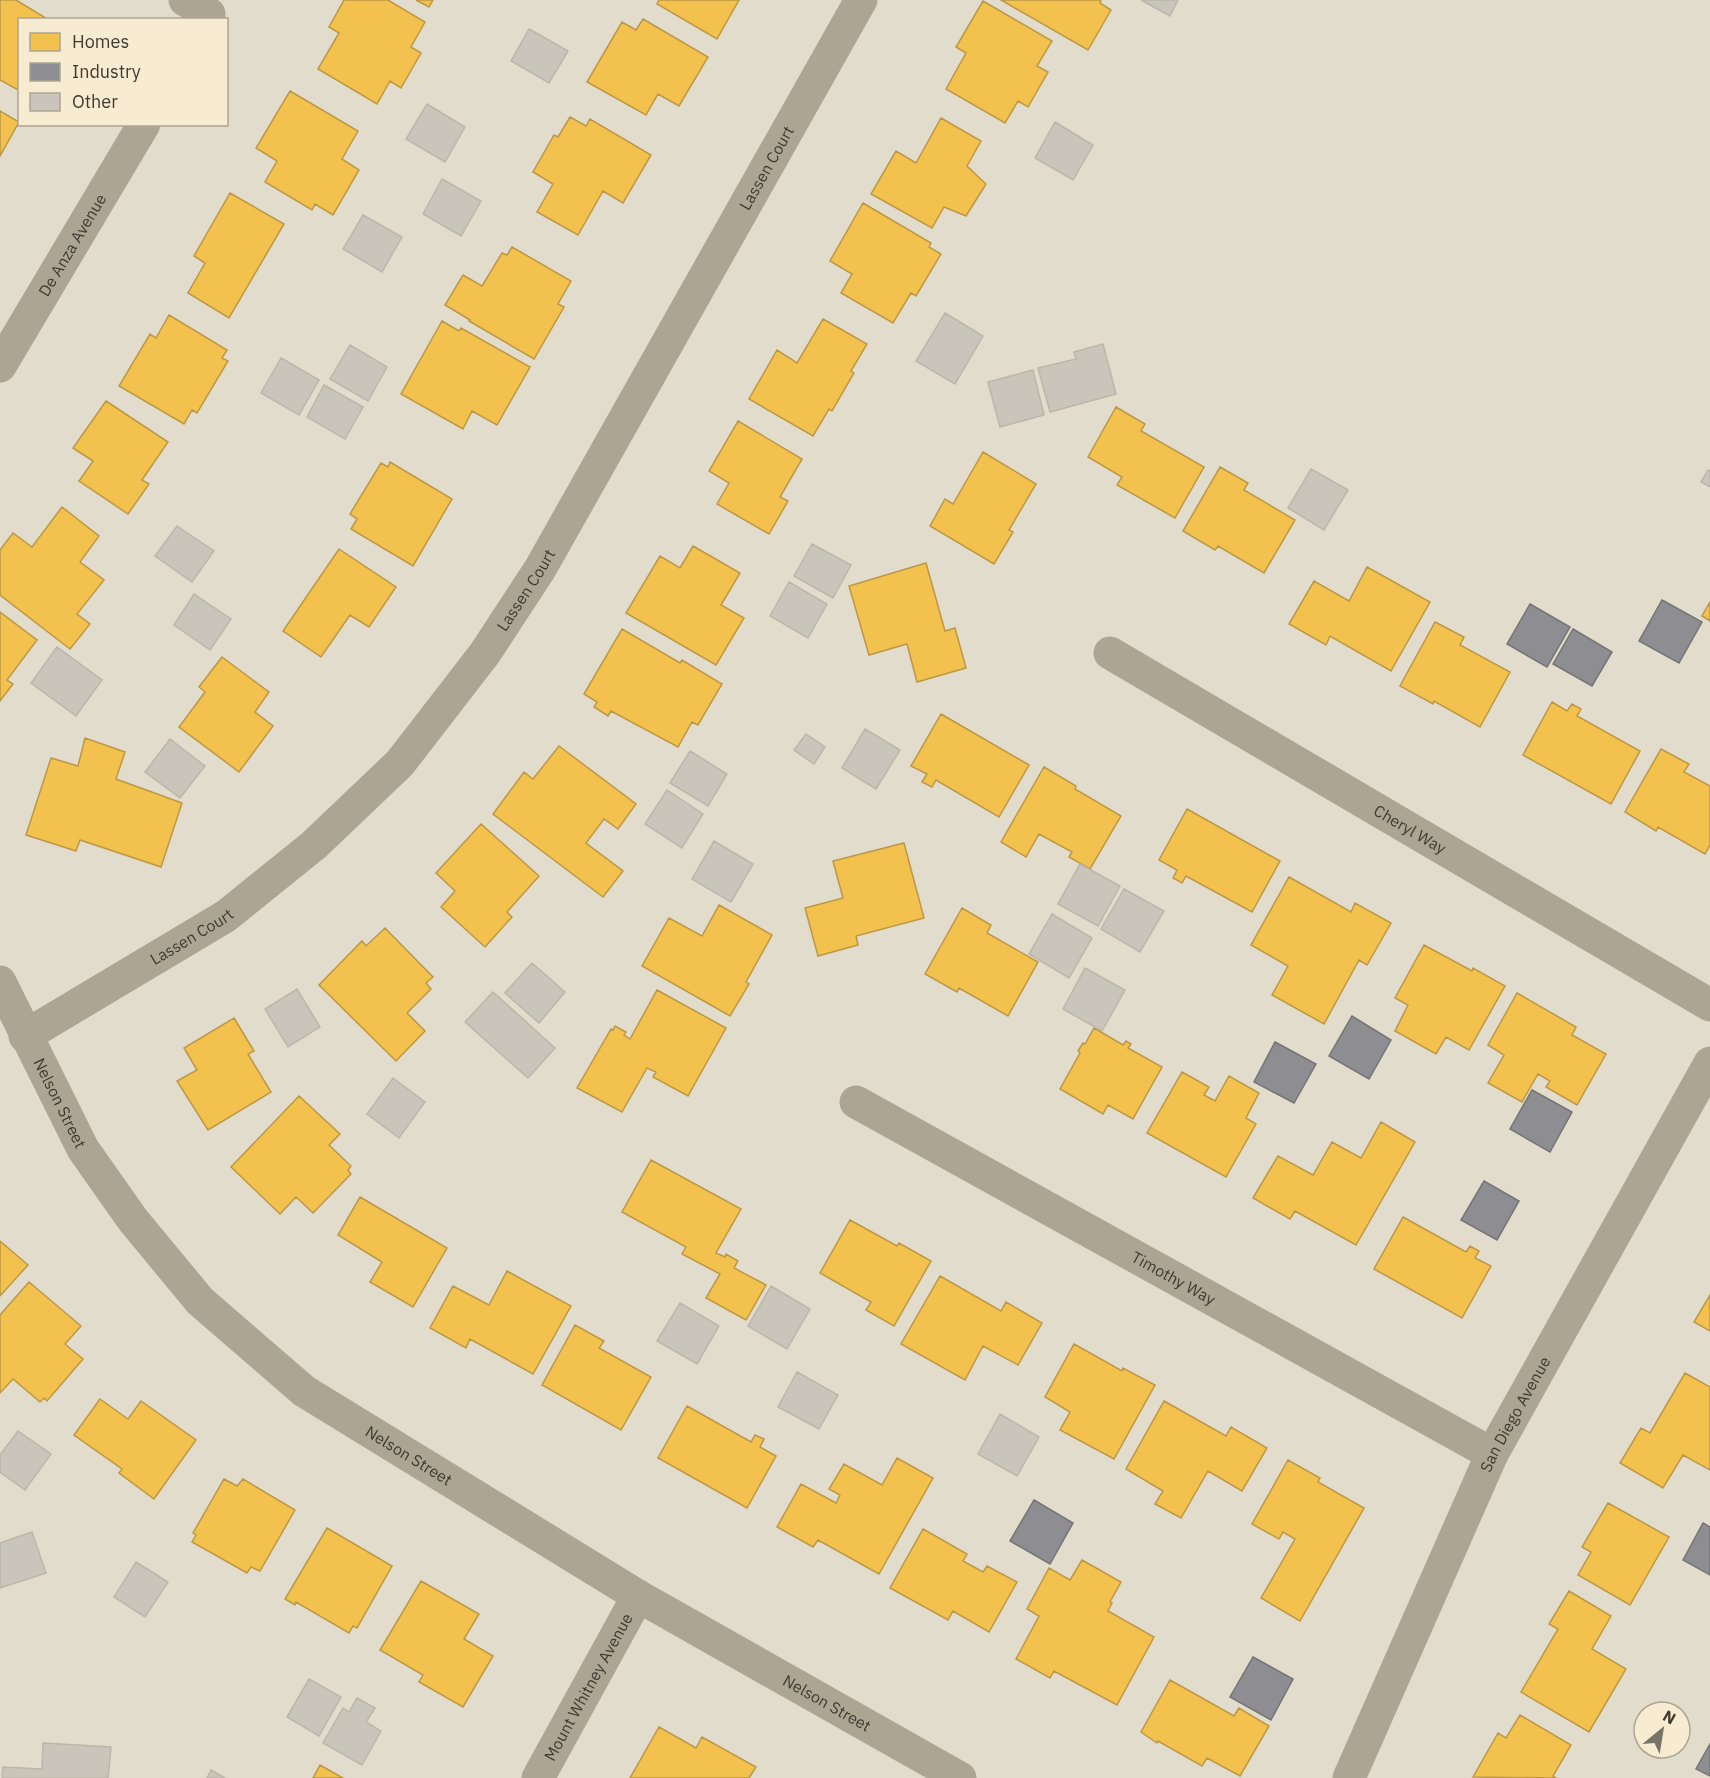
<svg xmlns="http://www.w3.org/2000/svg" width="1710" height="1778" viewBox="0 0 1710 1778" font-family="'IBM Plex Sans',sans-serif">
<style>
.homes{fill:#f2c14e;stroke:#bc9845;stroke-width:1.5}
.industry{fill:#8d8d92;stroke:#767475;stroke-width:1.5}
.building{fill:#cac5ba;stroke:#bbb6aa;stroke-width:1.5}
.lines{fill:none;stroke-linecap:round;stroke-linejoin:round}
.minor{stroke:#aca593;stroke-width:33}
.tertiary{stroke:#aca593;stroke-width:33}
.labels{text-anchor:middle;dominant-baseline:central;stroke-width:6;stroke-linejoin:round;paint-order:stroke}
.street-label{font-size:16px;fill:#3f3a30;stroke:#f7ecd2}
</style>
<rect width="100%" height="100%" fill="#e2dccd"/>
<path class="homes" d="M0 0H16L49 20H20V91L0 80Z
M344 0H388L425 22 411 47 421 53 401 88 390 81 377 104 318 69 339 33 329 27Z
M416 0H433L429 7Z
M659 0H739L717 39 657 4Z
M1001 0H1101L1100 3 1111 10 1088 50Z
M983 1 1052 41 1037 66 1048 72 1028 107 1018 101 1005 123 946 89 966 53 956 47Z
M643 19 708 57 679 106 658 94 646 115 587 82 622 22 636 30Z
M290 91 358 131 342 159 359 170 333 215 315 204 312 210 265 182 277 161 256 148Z
M0 111 19 122 0 156Z
M570 117 586 126 590 119 651 155 623 203 603 191 578 235 537 212 553 184 533 172 554 135 558 137Z
M941 118 981 141 967 166 986 184 966 216 944 207 932 228 871 194 896 151 916 163Z
M230 193 284 224 229 318 188 293 205 263 194 256Z
M863 203 931 243 929 247 941 254 916 296 911 293 893 323 841 293 852 274 830 261Z
M512 247 571 281 558 304 564 307 534 359 469 321 470 320 445 305 463 275 482 286 502 253 507 255Z
M169 315 227 350 222 358 228 361 197 413 192 410 184 424 119 386 150 334 156 338Z
M823 319 867 344 851 371 854 373 832 411 829 409 813 436 749 399 777 350 797 363Z
M442 321 459 331 461 328 530 367 497 425 472 411 463 429 401 394Z
M106 401 168 442 142 480 149 484 128 514 79 481 93 461 73 448Z
M1116 407 1145 424 1141 431 1204 467 1175 518 1117 485 1122 477 1088 457Z
M738 421 802 459 780 497 788 501 769 534 717 504 729 483 709 471Z
M983 452 1036 484 1009 530 1013 532 994 564 930 526 945 499 953 504Z
M390 462 452 499 413 566 351 529 357 519 350 514 381 463 388 467Z
M1220 467 1248 483 1244 490 1295 520 1264 573 1218 546 1215 550 1183 531Z
M62 507 99 536 80 562 104 580 77 614 90 624 70 649 0 595V550L13 533 32 547Z
M693 546 740 573 721 605 744 618 716 665 626 613 660 556 680 568Z
M339 549 396 587 369 627 350 615 321 657 283 631Z
M926 563 945 631 955 628 966 668 917 682 907 644 869 655 849 586Z
M1367 567 1430 602 1391 671 1330 636 1326 645 1289 624 1314 581 1349 601Z
M1710 602V621L1702 616Z
M0 612 37 640 7 680 13 684 0 701Z
M1435 622 1464 637 1460 645 1510 672 1480 727 1434 701 1433 704 1400 686Z
M622 629 680 663 682 660 722 684 698 725 692 722 678 747 611 711 608 716 594 707 597 702 584 694Z
M222 657 269 692 255 712 273 726 239 772 179 727 205 692 199 687Z
M1552 702 1567 711 1572 704 1581 709 1577 716 1640 751 1611 804 1523 755Z
M941 714 1029 765 999 817 936 780 932 787 922 782 927 774 911 766Z
M85 738 125 752 116 779 182 803 161 867 80 840 76 851 26 835 51 758 78 766Z
M559 746 636 804 618 829 604 819 586 843 623 871 603 897 493 814 524 772 533 779Z
M1661 749 1689 764 1684 772 1710 786V845L1705 854 1658 827 1656 831 1625 812Z
M1044 767 1076 786 1075 789 1121 816 1090 869 1069 857 1072 852 1039 834 1026 857 1001 842Z
M1187 809 1280 861 1252 912 1186 876 1182 883 1173 878 1177 870 1159 860Z
M481 824 539 876 507 912 512 917 485 947 441 907 455 891 436 873Z
M904 843 924 918 856 936 858 945 818 956 805 908 843 898 833 861Z
M1289 877 1351 912 1355 903 1391 923 1367 965 1359 960 1324 1024 1272 995 1288 966 1251 945Z
M719 905 772 935 746 982 749 984 730 1016 642 966 669 918 702 936Z
M962 908 991 925 987 933 1038 962 1008 1016 959 988 957 992 925 974Z
M385 928 433 977 426 983 431 989 407 1013 425 1031 396 1061 319 985 362 941 366 946Z
M1424 945 1472 971 1473 968 1505 986 1469 1050 1446 1037 1436 1054 1395 1031 1408 1005 1395 998Z
M657 990 726 1028 688 1096 653 1077 656 1072 647 1068 622 1112 577 1088 611 1029 613 1030 615 1026 626 1032 624 1035 630 1039Z
M1517 993 1576 1027 1572 1035 1606 1054 1577 1105 1546 1087 1550 1081 1538 1074 1522 1102 1488 1083 1504 1055 1488 1045Z
M234 1018 254 1051 248 1054 271 1092 208 1130 177 1081 197 1070 184 1048Z
M1094 1028 1123 1045 1126 1041 1131 1044 1128 1048 1162 1067 1133 1119 1108 1105 1103 1114 1060 1089 1080 1053 1078 1051 1083 1043 1085 1044Z
M1182 1072 1209 1087 1204 1095 1215 1101 1229 1076 1259 1093 1246 1118 1256 1124 1226 1177 1147 1133Z
M299 1096 340 1134 329 1145 351 1166 348 1170 351 1174 313 1213 296 1197 280 1214 231 1167Z
M1381 1122 1415 1142 1356 1245 1295 1211 1290 1219 1253 1198 1278 1156 1313 1175 1332 1142 1361 1158Z
M651 1160 741 1209 716 1253 725 1257 726 1254 738 1261 734 1268 766 1285 746 1320 706 1298 720 1274 682 1254 686 1247 622 1212Z
M360 1197 447 1248 413 1307 370 1282 382 1262 338 1235Z
M1403 1217 1466 1252 1470 1246 1479 1251 1475 1258 1491 1266 1462 1318 1374 1269Z
M850 1220 897 1246 899 1243 931 1261 894 1326 866 1310 871 1302 820 1273Z
M0 1241 28 1265 0 1296Z
M507 1271 571 1306 533 1374 470 1339 466 1348 430 1328 453 1286 489 1305Z
M940 1276 1001 1311 1006 1302 1042 1323 1018 1365 983 1346 965 1380 901 1344Z
M29 1282 81 1326 65 1344 83 1359 47 1401 44 1398 40 1402 13 1379 0 1393V1315Z
M1710 1295V1331L1694 1322Z
M575 1325 604 1341 599 1348 651 1377 621 1430 542 1385Z
M1074 1344 1122 1371 1123 1368 1155 1385 1114 1459 1060 1430 1070 1412 1045 1397Z
M1685 1373 1710 1387V1470L1683 1455 1663 1488 1620 1463 1641 1428 1650 1433Z
M100 1399 128 1419 141 1401 196 1440 154 1499 119 1473 122 1469 74 1435Z
M1164 1401 1226 1436 1231 1427 1267 1448 1242 1491 1208 1471 1181 1518 1155 1504 1163 1491 1126 1469Z
M687 1406 751 1442 755 1435 764 1439 760 1447 776 1456 747 1508 658 1458Z
M897 1458 933 1478 879 1574 818 1540 813 1547 777 1527 801 1484 836 1503 840 1495 829 1489 844 1464 882 1485Z
M1288 1460 1320 1478 1318 1482 1364 1508 1300 1621 1261 1598 1295 1539 1283 1532 1279 1539 1252 1524Z
M224 1479 237 1486 243 1479 295 1510 260 1571 251 1567 247 1573 192 1542 196 1535 193 1533Z
M1608 1503 1669 1537 1630 1605 1578 1575 1591 1552 1582 1547Z
M327 1528 392 1566 357 1628 353 1626 349 1633 296 1602 295 1605 285 1599Z
M923 1529 967 1554 963 1561 983 1572 987 1566 1017 1582 989 1632 953 1611 948 1620 890 1588Z
M1082 1560 1121 1582 1110 1602 1112 1603 1108 1611 1154 1637 1117 1705 1054 1671 1050 1678 1016 1659 1039 1616 1027 1609 1049 1568 1070 1580Z
M421 1581 479 1614 464 1639 493 1656 463 1707 419 1682 423 1675 380 1650Z
M1569 1591 1611 1616 1592 1649 1626 1669 1589 1732 1521 1692 1558 1629 1549 1624Z
M1170 1680 1234 1716 1239 1708 1269 1726 1240 1776 1207 1758 1202 1766 1158 1741 1157 1743 1141 1732Z
M1520 1715 1571 1745 1553 1776 1556 1778 1473 1777 1498 1733 1506 1738Z
M659 1727 696 1748 702 1737 756 1767 749 1778H630Z
M320 1765 343 1778H313Z"/>
<path class="industry" d="M1662 600 1702 622 1679 663 1639 641Z
M1530 604 1570 627 1547 667 1507 644Z
M1573 629 1612 652 1592 686 1553 664Z
M1352 1016 1391 1040 1369 1079 1329 1056Z
M1275 1042 1316 1064 1294 1103 1254 1082Z
M1532 1090 1572 1112 1550 1152 1510 1129Z
M1484 1181 1519 1201 1497 1240 1461 1220Z
M1034 1500 1073 1523 1050 1564 1010 1541Z
M1703 1523 1710 1527V1575L1683 1560Z
M1253 1657 1293 1679 1271 1720 1230 1697Z
M1710 1744V1776L1696 1769Z"/>
<path class="building" d="M1141 0H1178L1170 16Z
M529 29 568 51 549 83 511 61Z
M427 104 465 127 445 162 406 139Z
M1055 122 1093 145 1073 180 1035 158Z
M442 179 481 201 461 236 423 214Z
M363 215 402 237 382 272 343 249Z
M945 313 983 336 955 384 916 361Z
M1103 344 1116 394 1050 412 1038 368 1076 359 1074 352Z
M350 345 387 367 368 401 330 379Z
M281 358 319 380 299 415 261 393Z
M1033 370 1044 415 1000 427 988 382Z
M324 385 363 407 345 439 307 417Z
M1311 469 1348 490 1324 530 1288 508Z
M1708 470 1710 471V487L1701 482Z
M177 526 214 551 192 582 155 556Z
M812 544 851 565 833 598 794 576Z
M789 582 827 604 808 638 770 616Z
M194 594 231 619 210 650 174 625Z
M57 647 102 680 76 716 31 683Z
M865 729 900 750 876 789 842 768Z
M806 734 825 747 814 764 794 750Z
M170 739 205 766 180 798 145 772Z
M690 751 727 774 708 806 670 783Z
M667 790 703 814 682 848 645 824Z
M714 841 753 864 731 902 692 879Z
M1080 864 1120 886 1098 926 1058 904Z
M1124 889 1164 911 1140 952 1101 929Z
M1052 914 1092 938 1069 978 1029 954Z
M532 963 565 992 539 1023 505 993Z
M1085 968 1125 990 1102 1031 1063 1009Z
M297 989 320 1027 288 1047 265 1009Z
M493 992 555 1048 528 1078 465 1022Z
M393 1078 425 1102 399 1138 367 1114Z
M771 1286 810 1309 787 1349 748 1326Z
M680 1303 719 1326 697 1364 657 1341Z
M797 1372 838 1395 819 1429 778 1407Z
M1000 1414 1039 1437 1017 1476 978 1454Z
M18 1431 51 1454 25 1490 0 1472V1455Z
M32 1532 46 1573 0 1588V1543Z
M136 1562 168 1582 145 1617 114 1597Z
M309 1679 341 1697 319 1736 287 1717Z
M357 1698 375 1708 366 1722 381 1731 362 1765 323 1743 343 1708 349 1712Z
M43 1743 111 1747 108 1778H2L3 1767 42 1769Z
M211 1770 225 1778H207Z"/>
<g class="lines">
<g class="minor">
<path id="s1" d="M1110 653 1710 1005"/>
<path id="s2" d="M25 1036 226 916 314 845 400 763 485 653 540 569 861 0"/>
<path id="s3" d="M856 1102 1492 1454"/>
<path id="s4" d="M538 1778 638 1596"/>
</g>
<g class="tertiary">
<path d="M185 0 209 14"/>
<path id="s5" d="M0 366 144 124"/>
<path id="s6" d="M0 982 83 1149 133 1220 200 1301 304 1391 638 1596 960 1778"/>
<path id="s7" d="M1349 1778 1492 1454 1710 1063"/>
</g>
</g>
<g class="labels">
<g class="street-label">
<text stroke="none"><textPath href="#s2" startOffset="1166">Lassen Court</textPath></text>
<text stroke="none"><textPath href="#s5" startOffset="141">De Anza Avenue</textPath></text>
<text stroke="none"><textPath href="#s2" startOffset="680">Lassen Court</textPath></text>
<text stroke="none"><textPath href="#s1" startOffset="348">Cheryl Way</textPath></text>
<text stroke="none"><textPath href="#s2" startOffset="194">Lassen Court</textPath></text>
<text stroke="none"><textPath href="#s6" startOffset="135">Nelson Street</textPath></text>
<text stroke="none"><textPath href="#s3" startOffset="363">Timothy Way</textPath></text>
<text stroke="none"><textPath href="#s7" startOffset="400">San Diego Avenue</textPath></text>
<text stroke="none"><textPath href="#s6" startOffset="639">Nelson Street</textPath></text>
<text stroke="none"><textPath href="#s4" startOffset="104">Mount Whitney Avenue</textPath></text>
<text stroke="none"><textPath href="#s6" startOffset="1125">Nelson Street</textPath></text>
</g>
</g>
<rect x="18" y="18" width="210" height="108" fill="#f7ecd2" stroke="#ada591" stroke-width="1.5"/>
<rect x="30" y="33" width="30" height="18" fill="#f2c14e" stroke="#ada591" stroke-width="1.5"/>
<text x="72" y="48" font-size="18" fill="#3f3a30">Homes</text>
<rect x="30" y="63" width="30" height="18" fill="#8d8d92" stroke="#ada591" stroke-width="1.5"/>
<text x="72" y="78" font-size="18" fill="#3f3a30">Industry</text>
<rect x="30" y="93" width="30" height="18" fill="#cac5ba" stroke="#ada591" stroke-width="1.5"/>
<text x="72" y="108" font-size="18" fill="#3f3a30">Other</text>
<g transform="translate(1662 1730) rotate(30)"><circle r="28" fill="#f7ecd2" stroke="#ada591" stroke-width="1.5"/>
<path d="M0-4.5L10 22L0 15L-10 22Z" fill="#787367"/>
<text y="-9" font-size="16" font-weight="bold" text-anchor="middle" fill="#3f3a30">N</text>
</g>
</svg>
